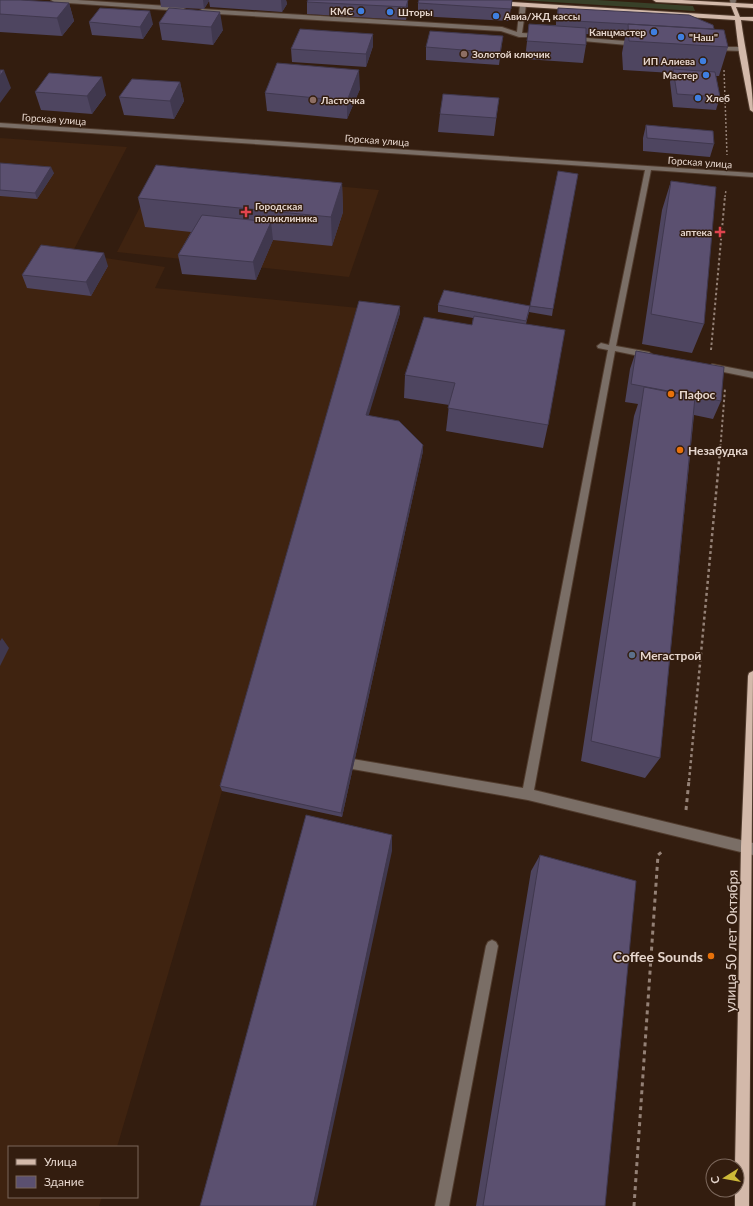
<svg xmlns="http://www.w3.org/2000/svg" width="753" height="1206" viewBox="0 0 753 1206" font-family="Lato,sans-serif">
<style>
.built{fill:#3f2310}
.green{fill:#384028}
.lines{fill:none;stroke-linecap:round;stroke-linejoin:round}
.minor-casing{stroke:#503b2d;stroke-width:2}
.major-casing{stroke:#503b2d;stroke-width:2}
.path-far3{stroke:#948176;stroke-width:1.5;stroke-dasharray:2 2;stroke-linecap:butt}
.path-far2{stroke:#948176;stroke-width:2;stroke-dasharray:2.5 2.5;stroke-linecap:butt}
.path-far1{stroke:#948176;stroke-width:2.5;stroke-dasharray:3 3;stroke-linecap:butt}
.path{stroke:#948176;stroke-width:3;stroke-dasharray:4 4;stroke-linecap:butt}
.minor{fill:#7a6e66;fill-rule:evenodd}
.major{fill:#d3b9aa;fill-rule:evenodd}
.wall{fill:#4e4560}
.shaded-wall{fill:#40384e}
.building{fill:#5b5070;stroke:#40384e}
.shop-dot{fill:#3f7fe0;stroke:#331d0f;stroke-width:1.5}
.education-dot{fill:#8d6e63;stroke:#331d0f;stroke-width:1.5}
.health-dot{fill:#e0444e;stroke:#331d0f;stroke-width:1.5}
.food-dot{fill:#e8710a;stroke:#331d0f;stroke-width:1.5}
.service-dot{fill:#5c6f8a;stroke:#331d0f;stroke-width:1.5}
.labels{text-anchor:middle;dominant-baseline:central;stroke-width:3;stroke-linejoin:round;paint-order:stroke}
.far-poi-label{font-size:10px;font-weight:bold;fill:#e6d6cd;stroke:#331d0f;text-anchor:start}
.far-street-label{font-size:10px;fill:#e6d6cd;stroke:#331d0f}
.poi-label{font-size:12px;font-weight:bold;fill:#e6d6cd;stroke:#331d0f;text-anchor:start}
.near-street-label{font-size:14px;fill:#e6d6cd;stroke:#331d0f}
.near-poi-label{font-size:14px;font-weight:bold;fill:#e6d6cd;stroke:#331d0f;text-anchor:end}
</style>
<rect width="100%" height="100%" fill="#331d0f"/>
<path class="built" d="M0 138 127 147 72 253 165 267 155 288 359 308 222 791 117 1147H9V1197H102L99 1206H0Z
M159 170 379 190 349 277 117 252Z"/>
<path class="green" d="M520 0H597L693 6 695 11Z"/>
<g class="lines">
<defs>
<path id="minor" d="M51 0H77L182 7 185 9 182 11 54 2Z
M730 0H736L735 6H731Z
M523 3 526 5 522 33 540 34 542 35V37H519L501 31 202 13 199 11 202 9 502 27 517 32 520 5Z
M574 37 638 42 641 44 638 46 572 40V38Z
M714 47H742L745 49 742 51 712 50 711 49Z
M0 123 753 173V177L651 170 616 346 649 352 653 355 649 358 615 351 534 790 753 843V855L528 800 341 767 337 766 335 762 337 758 341 757 523 788 608 350 598 348 597 346 601 343 609 345 645 170 0 127Z
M712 364 753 372V378L709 369 708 367Z
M492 940 496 942 498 946 449 1206H435L486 946 488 942Z"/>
<path id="major" d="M653 0H682L753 4V8L736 7 740 17H753V21L741 20C745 50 753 81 753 112L750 110 739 53 735 20 497 5 494 3 497 1 735 16 731 6 656 2Z
M753 671 749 1206H735V1190H737V1166H735L741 847 748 676 749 673Z"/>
</defs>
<use href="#minor" class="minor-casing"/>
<use href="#major" class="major-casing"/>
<path class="path-far3" d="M724 70 727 155
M725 197 726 190"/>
<path class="path-far2" d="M711 350 725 196
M720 452 725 389"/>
<path class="path-far1" d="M689 781 720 451"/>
<path class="path" d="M686 810 689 780
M634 1206 658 855 664 850"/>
<use href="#minor" class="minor"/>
<use href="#major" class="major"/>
</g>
<path class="wall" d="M0 0 69 3 74 21 62 36 0 32Z
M160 0H286L287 4 282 12 210 7 209 1 204 9 161 7Z
M408 0V10L406 20 307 14V2Z
M512 0 509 21 418 16V3Z
M169 8 223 30 213 45 162 40 159 23Z
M558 8 714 30 728 47 719 76H716L720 97 716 110 673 107 670 82 672 73 623 70 622 53 625 37 586 34V45L583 63 525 59 529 24 556 25V20Z
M89 22 153 24 143 39 92 35Z
M503 36 499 65 426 60V47Z
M373 46 366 67 292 62 291 49Z
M180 82 184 101 174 119 124 115 119 97Z
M360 89 347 119 267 111 265 93Z
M35 92 106 95 92 114 41 110Z
M499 98 494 136 438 132 440 114Z
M646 125 714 144 710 157 643 151V138Z
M0 163 54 173 37 199 0 196Z
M671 181 704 324 692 353 642 344 662 210Z
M342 183 343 212 332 246 273 240 256 280 182 274 178 255 191 232 145 227 138 198Z
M108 266 91 296 27 288 22 275Z
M438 305 530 306 553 309 552 316 529 312 526 324 548 425 543 448 446 431 449 405 404 398 405 375 472 325 473 318 438 312Z
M400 306V313L368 415 423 451 342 817 222 791 220 786Z
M636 351 721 401 713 419 694 415 660 758 645 778 581 761 634 416 638 404 625 402 630 369Z
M540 855 605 1206H476L531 871Z"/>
<path class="shaded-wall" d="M203 0H209V1L204 9Z
M281 0H286L287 4 282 12Z
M408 0V10L406 20V7Z
M69 3 74 21 62 36 57 18Z
M150 11 153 24 143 39 140 27Z
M220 12 223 30 213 45 211 27Z
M373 34V46L366 67V54Z
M4 70 11 88 0 103V76Z
M359 70 360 89 347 119V101Z
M102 77 106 95 92 114 87 96Z
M180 82 184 101 174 119 170 101Z
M51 167 54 173 37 199 35 193Z
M342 183 343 212 332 246 331 217Z
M271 222 273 240 256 280 253 262Z
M104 253 108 266 91 296 86 282Z
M400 306V313L367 421 366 415Z
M423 445V451L342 817 341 813Z
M2 638 9 648 0 666V641Z
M392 835V851L316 1206H313Z"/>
<path class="building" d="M0 0H21L69 3 57 18 0 14Z
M308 0H408L406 7 307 2Z
M419 0H512L511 9 418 3Z
M100 8 150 11 140 27 89 22Z
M169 8 220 12 211 27 159 23Z
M558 8 689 15 713 25 714 29 558 20Z
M529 24 586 28V45L527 41Z
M628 24 724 30 728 47 629 41Z
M300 29 373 34 366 54 291 49Z
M430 31 503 36 500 53 426 47Z
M277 63 359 70 347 101 265 93Z
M673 69 715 72 720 97 677 94Z
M0 70H4L0 76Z
M49 73 102 77 87 96 35 92Z
M132 79 180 82 170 101 119 97Z
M443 94 499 98 496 118 440 114Z
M646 125 713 131 714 144 647 138Z
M0 163 51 167 35 193 0 190Z
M156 165 342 183 331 217 138 198Z
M558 171 578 174 553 309 530 306Z
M671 181 716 187 704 324 651 314Z
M202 215 271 222 253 262 178 255Z
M41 245 104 253 86 282 22 275Z
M444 290 530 306 526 321 438 305Z
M359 301 400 306 366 415 399 421 423 445 341 813 220 786Z
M474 316 565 330 548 425 448 408 455 383 405 375 424 317 472 325Z
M636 351 724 367 721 401 631 384Z
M644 387 695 397 660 758 591 741Z
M306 815 392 835 313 1206H200Z
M540 855 636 881 605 1206H483Z"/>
<g class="shop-dot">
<circle cx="361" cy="11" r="4"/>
<circle cx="390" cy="12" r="4"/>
<circle cx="496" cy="16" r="4"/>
<circle cx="654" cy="32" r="4"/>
<circle cx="681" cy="37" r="4"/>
<circle cx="703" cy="61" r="4"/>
<circle cx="706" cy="75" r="4"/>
<circle cx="698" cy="98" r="4"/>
</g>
<g class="education-dot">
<circle cx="464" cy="54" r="4"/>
<circle cx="313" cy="100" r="4"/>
</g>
<g class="health-dot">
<path d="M244 206h4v4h4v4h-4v4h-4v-4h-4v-4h4z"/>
<path d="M718 226h4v4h4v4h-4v4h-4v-4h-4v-4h4z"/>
</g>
<g class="food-dot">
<circle cx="671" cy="394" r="4"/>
<circle cx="680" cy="450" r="4"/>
<circle cx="711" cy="956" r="4"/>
</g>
<circle class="service-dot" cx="632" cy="655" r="4"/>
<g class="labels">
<g class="far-poi-label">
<text x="353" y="11" text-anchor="end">КМС</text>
<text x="398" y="12">Шторы</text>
<text x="504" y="16">Авиа/ЖД кассы</text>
<text x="646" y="32" text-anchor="end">Канцмастер</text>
<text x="689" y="37">"Наш"</text>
<text x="472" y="54">Золотой ключик</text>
<text x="695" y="61" text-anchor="end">ИП Алиева</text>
<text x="698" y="75" text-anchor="end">Мастер</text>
<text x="706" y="98">Хлеб</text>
<text x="321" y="100">Ласточка</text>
<text x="255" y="206">Городская<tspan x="255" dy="12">поликлиника</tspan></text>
<text x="712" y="232" text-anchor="end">аптека</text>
</g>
<g class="far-street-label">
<text transform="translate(54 119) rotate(4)">Горская улица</text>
<text transform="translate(377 140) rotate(4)">Горская улица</text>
<text transform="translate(700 162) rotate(4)">Горская улица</text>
</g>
<g class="poi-label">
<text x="679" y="394">Пафос</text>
<text x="688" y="450">Незабудка</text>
<text x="640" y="655">Мегастрой</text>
</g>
<g class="near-street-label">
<text transform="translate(731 941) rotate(-89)">улица 50 лет Октября</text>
</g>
<g class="near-poi-label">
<text x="703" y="956">Coffee Sounds</text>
</g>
</g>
<rect x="8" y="1146" width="130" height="52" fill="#331d0f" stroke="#7b675b"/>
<rect x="16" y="1159" width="20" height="6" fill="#d3b9aa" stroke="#7b675b"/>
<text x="44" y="1166" font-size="12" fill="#e6d6cd">Улица</text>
<rect x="16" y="1176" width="20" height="12" fill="#5b5070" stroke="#7b675b"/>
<text x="44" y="1186" font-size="12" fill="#e6d6cd">Здание</text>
<g transform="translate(725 1178) rotate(259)"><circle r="19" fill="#331d0f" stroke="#7b675b"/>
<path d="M0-3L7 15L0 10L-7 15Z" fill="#cdb938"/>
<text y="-6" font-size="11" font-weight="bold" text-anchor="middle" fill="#e6d6cd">С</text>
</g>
</svg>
